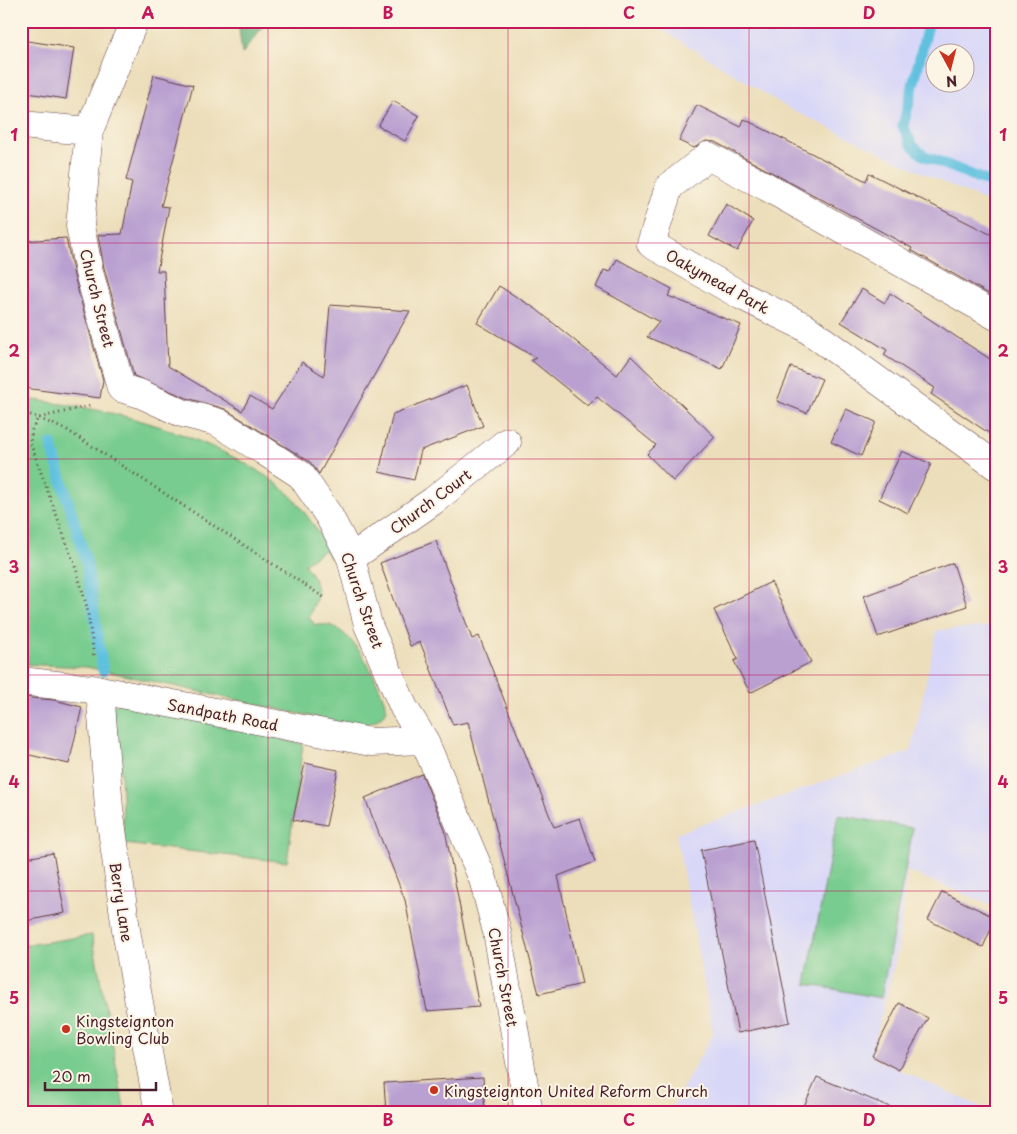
<svg xmlns="http://www.w3.org/2000/svg" width="1017" height="1134" viewBox="0 0 1017 1134" font-family="'Playpen Sans',sans-serif">
<style>
.built{fill:#d8d7f8;fill-rule:evenodd}
.green{fill:#79cc8f;stroke:#62765d}
.forest{fill:#62b07a;stroke:#566852}
.lines{fill:none;stroke-linecap:round;stroke-linejoin:round}
.stream{stroke:#61c1df;stroke-width:11}
.building{fill:#b9a0d1}
.pedestrian-casing{stroke:#623c40;stroke-width:29}
.minor-casing{stroke:#623c40;stroke-width:29}
.path{stroke:#623c40;stroke-width:3;stroke-dasharray:1 4;stroke-linecap:butt}
.pedestrian{stroke:#fff;stroke-width:28}
.minor{stroke:#fff;stroke-width:28}
.grid{fill:none;stroke:#c2185b;stroke-width:1;stroke-opacity:0.55}
.poi-dot{fill:#c8321e;stroke:#fcf5e5;stroke-width:2}
.labels{text-anchor:middle;dominant-baseline:central;stroke-width:4;stroke-linejoin:round;paint-order:stroke}
.street-label{font-size:15px;fill:#4a1f2b;stroke:#fcf5e5}
.poi-label{font-size:15px;fill:#4a1f2b;stroke:#fcf5e5;text-anchor:start}
.neatline{fill:none;stroke:#c2185b;stroke-width:2}
.grid-label{font-size:16px;text-anchor:middle;font-weight:bold;fill:#c2185b}
</style>
<rect width="100%" height="100%" fill="#fcf5e5"/>
<filter id="ink" filterUnits="userSpaceOnUse"><feTurbulence type="fractalNoise" baseFrequency=".02" numOctaves="2"/><feDisplacementMap in="SourceGraphic" scale="10" xChannelSelector="R" yChannelSelector="G"/><feConvolveMatrix kernelMatrix="1 2 1 2 8 2 1 2 1" color-interpolation-filters="sRGB"/></filter>
<filter id="wash" filterUnits="userSpaceOnUse"><feTurbulence type="fractalNoise" baseFrequency=".0096" numOctaves="4" result="noise"/><feDisplacementMap in="SourceGraphic" scale="20" xChannelSelector="R" yChannelSelector="G"/><feGaussianBlur stdDeviation="1.12" result="paint"/><feColorMatrix in="noise" values="0 0 0 0 0 0 0 0 0 0 0 0 0 0 0 0 0 1.4 0 .05"/><feComposite in="paint" operator="in"/></filter>
<g filter="url(#wash)">
<rect width="100%" height="100%" fill="#ecdeba"/>
<path class="built" d="M648 21H996V205L946 184 790 109ZM934 52H964V82H934Z
M996 626V907L907 871 898 950 871 1057 994 1113H669L713 1033 676 834 911 751 937 630Z"/>
<path class="green" d="M21 398C54 403 87 407 119 415 171 427 254 459 292 497 308 514 320 537 334 556L331 559 324 550 304 564 314 578 318 594 309 617 315 625C321 625 329 624 334 627 359 639 380 685 387 710 379 722 368 724 355 726L87 667 21 664Z
M120 703 303 744 287 862 124 844 121 774 112 706Z
M838 815 913 828 881 998 806 984Z
M92 935 125 1113H21V946Z"/>
<path class="forest" d="M238 21H267L242 54Z"/>
<g class="lines">
<path class="stream" d="M929 21 903 126 912 145 923 155 996 185
M51 444 86 561 103 671"/>
</g>
<g id="blocks">
<path class="building" d="M21 40 74 48 66 99 21 92Z
M154 75 193 85 161 206 169 207 157 271H164L168 366 242 411 250 396 272 409 302 362 324 376 330 305 410 311 319 474 310 462 225 409 187 398 134 376 104 268 98 235 122 234 132 182 126 180Z
M393 101 419 116 405 141 378 126Z
M697 105 741 127 744 119 866 181 869 173 996 237V298L911 250 912 248 715 142 706 141 694 148 679 141Z
M726 204 753 221 737 251 709 236Z
M66 238 74 276 103 380 100 398 24 388 21 241Z
M617 259 672 289 668 296 741 325 722 369 647 337 659 322 596 287 604 270 610 272Z
M499 286 536 309 617 375 631 356 715 437 673 481 647 454 656 445 597 397 588 406 531 360 536 358 477 323Z
M862 289 885 303 890 293 996 363V438L931 394 935 388 884 355 887 350 841 322Z
M791 367 822 379 807 413 777 401Z
M467 385 483 426 421 450 414 480 379 472 393 414Z
M846 409 876 422 861 456 831 442Z
M902 451 931 464 908 513 879 499Z
M436 541 472 639 479 636 554 827 580 818 595 862 558 876 582 984 539 994 468 722 453 725 420 642 410 646 380 563Z
M953 563 967 606 878 637 864 596Z
M771 582 811 662 750 693 734 661 738 659 714 610Z
M21 697 54 700 82 707 69 764 21 753Z
M305 763 338 770 326 826 293 820Z
M422 774 445 830 479 1007 427 1011 405 900 365 798Z
M754 840 790 1022 738 1033 701 850Z
M53 853 65 913 21 922V859Z
M942 892 996 918 983 947 928 920Z
M899 1003 928 1018 899 1070 872 1056Z
M483 1077 485 1113H386L384 1083Z
M817 1077 902 1112V1113H801Z"/>
</g>
</g>
<g filter="url(#ink)">
<use href="#blocks" fill-opacity="0" stroke="#623c40" stroke-width="1"/>
<g class="lines">
<defs>
<path id="pedestrian" d="M100 690 109 808 127 936 159 1113"/>
<path id="minor" d="M134 21 89 131 80 226 89 272 121 388 141 394 182 413 217 422 264 451 301 475 329 516 351 558 368 625 404 708 424 740 483 879 497 932 529 1113
M21 125 89 131
M996 316 767 187 708 156 669 187 651 244 742 296 803 326 996 466
M351 558 433 501 507 442
M21 681 100 690 371 742 424 740"/>
</defs>
<use href="#pedestrian" class="pedestrian-casing"/>
<use href="#minor" class="minor-casing"/>
<path class="path" d="M21 411 38 418 93 405
M94 655 87 607 76 569 30 442 32 430 38 418 67 430 325 598"/>
<use href="#pedestrian" class="pedestrian"/>
<use href="#minor" class="minor"/>
</g>
</g>
<path class="grid" d="M268 21V1113M508 21V1113M749 21V1113M21 243H996M21 459H996M21 675H996M21 891H996"/>
<g class="poi-dot">
<circle cx="66" cy="1029" r="5"/>
<circle cx="434" cy="1090" r="5"/>
</g>
<g class="labels">
<g class="street-label">
<text transform="translate(718 281) rotate(29)">Oakymead Park</text>
<text transform="translate(98 298) rotate(76)">Church Street</text>
<text transform="translate(430 501) rotate(-37)">Church Court</text>
<text transform="translate(363 600) rotate(71)">Church Street</text>
<text transform="translate(223 714) rotate(11)">Sandpath Road</text>
<text transform="translate(122 902) rotate(81)">Berry Lane</text>
<text transform="translate(504 977) rotate(79)">Church Street</text>
</g>
<g class="poi-label">
<text x="76" y="1020">Kingsteignton<tspan x="76" dy="17">Bowling Club</tspan></text>
<text x="444" y="1090">Kingsteignton United Reform Church</text>
</g>
</g>
<rect width="1017" height="1134" fill="none" stroke="#fcf5e5" stroke-width="55"/>
<g transform="translate(950 68) rotate(173)"><circle r="24" fill="#fcf5e5" stroke="#b59f9b"/>
<path d="M0-4L9 19L0 12L-9 19Z" fill="#c8321e"/>
<text y="-8" font-size="14" font-weight="bold" text-anchor="middle" fill="#4a1f2b">N</text>
</g>
<path d="M45 1082v8h111v-8" fill="none" stroke="#4a1f2b" stroke-width="2.5"/>
<text x="52" y="1082" font-size="15" fill="#4a1f2b" stroke="#fcf5e5" stroke-width="4" paint-order="stroke">20 m</text>
<rect x="28" y="28" width="962" height="1078" class="neatline"/>
<g class="grid-label">
<text x="148" y="19">A</text>
<text x="388" y="19">B</text>
<text x="629" y="19">C</text>
<text x="869" y="19">D</text>
<text x="14" y="141">1</text>
<text x="1003" y="141">1</text>
<text x="14" y="357">2</text>
<text x="1003" y="357">2</text>
<text x="14" y="573">3</text>
<text x="1003" y="573">3</text>
<text x="14" y="788">4</text>
<text x="1003" y="788">4</text>
<text x="14" y="1004">5</text>
<text x="1003" y="1004">5</text>
<text x="148" y="1126">A</text>
<text x="388" y="1126">B</text>
<text x="629" y="1126">C</text>
<text x="869" y="1126">D</text>
</g>
</svg>
